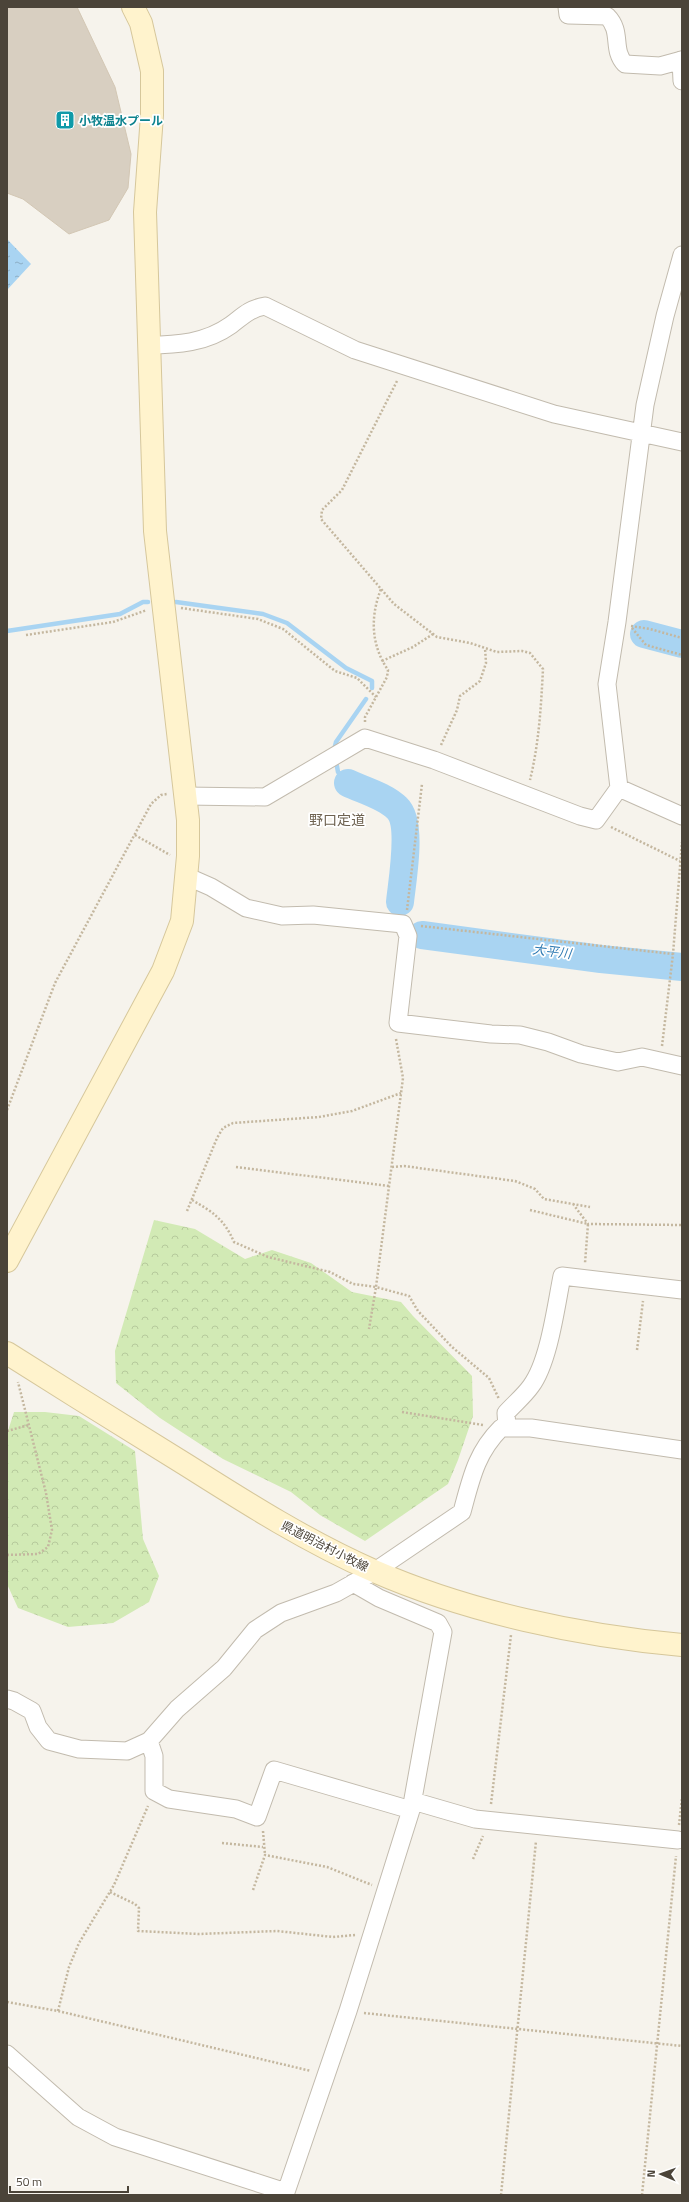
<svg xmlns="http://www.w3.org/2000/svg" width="689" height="2202" viewBox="0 0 689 2202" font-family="'Titillium Web','Noto Sans JP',sans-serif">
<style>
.forest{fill:url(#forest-crowns)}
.water{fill:url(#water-ripples)}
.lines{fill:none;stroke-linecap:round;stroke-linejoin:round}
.stream{stroke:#a9d4f2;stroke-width:4.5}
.river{stroke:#a9d4f2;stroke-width:28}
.building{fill:#d8cfc1;stroke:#d3c7b4}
.street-casing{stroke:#c2bbae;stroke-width:19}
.secondary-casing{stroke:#d6c79b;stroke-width:24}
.path{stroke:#c4b79f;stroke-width:2.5;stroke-dasharray:2 2;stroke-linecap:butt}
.street{stroke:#fff;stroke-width:17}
.secondary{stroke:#fff3cd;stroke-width:22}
.labels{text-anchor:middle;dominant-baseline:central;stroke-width:3.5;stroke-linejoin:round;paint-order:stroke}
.culture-label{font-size:12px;font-weight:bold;fill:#0d838f;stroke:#fff;text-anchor:start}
.street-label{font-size:12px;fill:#4b4439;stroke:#fff}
.water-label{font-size:13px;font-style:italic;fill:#2e7ab2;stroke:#fff}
.quarter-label{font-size:14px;fill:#6e6250;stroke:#fff}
</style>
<defs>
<pattern id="forest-crowns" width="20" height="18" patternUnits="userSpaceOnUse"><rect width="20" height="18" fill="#d2eab5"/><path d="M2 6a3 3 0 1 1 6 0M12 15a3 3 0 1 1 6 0" fill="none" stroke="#b6ca9c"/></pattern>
<pattern id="water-ripples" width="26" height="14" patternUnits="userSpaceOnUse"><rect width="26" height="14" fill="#a9d4f2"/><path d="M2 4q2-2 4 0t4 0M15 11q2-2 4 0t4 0" fill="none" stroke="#8caec5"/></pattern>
</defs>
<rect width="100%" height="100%" fill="#f6f3ec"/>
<path class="forest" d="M154 1220 195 1229 245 1259 272 1250 311 1263 352 1292 401 1302 413 1316 472 1376 473 1416 458 1460 448 1484 365 1541 320 1515 291 1492 223 1459 160 1418 116 1383 115 1351Z
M14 1412H45L79 1416 135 1451 143 1539 159 1576 149 1602 113 1623 68 1627 18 1608 7 1584V1434Z"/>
<path class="water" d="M7 239 31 264 7 290Z"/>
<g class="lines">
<path class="stream" d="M176 602 263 614 287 623 346 668 372 681V688
M7 631 120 614 143 602H148
M334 750 336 742 366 699
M336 761 338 772 348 783"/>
<path class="river" d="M644 634 682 644
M348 783C363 790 385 796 397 808 413 823 402 881 400 902
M422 935 601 959 682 967"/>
</g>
<path class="building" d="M7 7H77L115 87 131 154 128 188 109 220 69 234 23 199 7 193Z"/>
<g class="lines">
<defs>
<path id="street" d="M567 7 568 15 607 16C623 32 611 49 625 64L660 66 682 60
M681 60 682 81
M148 345C177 345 206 343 231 325 243 316 249 309 265 306L355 350 554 414 682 442
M619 788 682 816
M185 796 265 797 365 738 434 760 580 816 596 820 619 788 607 684 617 622 645 405 665 316 682 255
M186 876 211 887 246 908 282 916 313 915 403 924 408 936 398 1023 491 1034 520 1035 548 1042 581 1054 618 1062 642 1057 682 1066
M507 1427 506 1413C514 1404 524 1396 531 1386 549 1362 556 1306 562 1276L682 1290
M7 1699 14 1701 32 1711 38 1727 49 1741 79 1749 127 1751 149 1741 177 1709 224 1668 255 1630 281 1613 336 1593 375 1571 462 1512C471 1479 476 1453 501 1428H531L682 1450
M149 1741 154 1756V1791L169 1799 236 1809 257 1817 274 1770 411 1810
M413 1801 475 1819 678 1840
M7 2054 78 2117 115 2137 286 2192 348 2011 411 1810 443 1632 438 1623 379 1598 353 1583"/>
<path id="secondary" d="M7 1261 163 971 182 921 188 856V820L155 531 145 212 152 115V71L141 23 133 7
M7 1353C67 1391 128 1429 188 1466 248 1504 308 1542 374 1571 468 1612 580 1636 682 1645"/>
</defs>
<use href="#street" class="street-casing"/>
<use href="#secondary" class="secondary-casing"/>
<path class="path" d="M397 381 342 490 322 510 321 519 394 604 437 637 470 643 497 652 522 651 530 653 543 669C541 707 539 743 530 780
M181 608 258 619 283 629 335 671 357 678 376 697
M631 626 650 629 682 638
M632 628 646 645 682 655
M26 635 113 622 147 610
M382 661 413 647 433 634
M365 722V717L387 677 388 670C371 645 370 617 381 589
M441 745 457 710 460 696 480 681 486 663 485 648
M611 827 680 861
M135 835 170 855
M407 910 422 784
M421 926 673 954
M396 1039 403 1078 376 1287 409 1296 418 1311 452 1347 489 1378 499 1399
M662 1046 673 954 682 842
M7 1110 55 983 151 804 161 795 167 794
M236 1167 389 1186
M392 1167 404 1166 515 1181 535 1189 544 1199 590 1207
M192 1200C213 1212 224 1219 234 1242L268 1257 330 1272 353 1284 376 1287 369 1329
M573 1204 588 1224 682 1225
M530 1210 588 1224 585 1263
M187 1211 217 1138 223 1128 233 1123 319 1117 352 1111 401 1093
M637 1350 643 1301
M402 1412 483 1425
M7 1431 29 1425
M7 1555 38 1554 48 1547 52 1530 46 1493 18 1382
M491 1804 511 1635
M679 1825 682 1798
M263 1831 265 1855
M222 1843 263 1847
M473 1859 483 1836
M253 1890 265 1855 327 1867 372 1885
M110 1892 135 1904 139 1908 138 1931 199 1934 277 1931 333 1937 355 1935
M7 2002 58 2011 311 2071
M58 2011 69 1967 79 1943 114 1885 148 1806
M364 2013 682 2046
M501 2195 536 1841
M642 2195 676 1856"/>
<use href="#street" class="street"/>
<use href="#secondary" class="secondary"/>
</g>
<defs>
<symbol id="building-square" viewBox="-11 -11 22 22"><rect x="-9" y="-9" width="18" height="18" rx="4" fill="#0f9aa8" stroke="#fff"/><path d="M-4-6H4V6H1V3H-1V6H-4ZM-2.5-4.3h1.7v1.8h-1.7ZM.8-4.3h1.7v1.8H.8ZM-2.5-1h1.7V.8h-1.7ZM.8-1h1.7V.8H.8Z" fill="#fff"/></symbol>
</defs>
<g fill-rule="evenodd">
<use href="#building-square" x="54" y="109" width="22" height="22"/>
</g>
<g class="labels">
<g class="culture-label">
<text x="79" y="120">小牧温水プール</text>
</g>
<g class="street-label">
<text transform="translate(325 1546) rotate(27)">県道明治村小牧線</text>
</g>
<g class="water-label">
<text transform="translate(552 951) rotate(7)">大平川</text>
</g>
<g class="quarter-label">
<text x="337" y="819">野口定道</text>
</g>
</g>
<rect width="689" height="2202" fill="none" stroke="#4b4439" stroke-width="16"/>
<g transform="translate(661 2174) rotate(272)" stroke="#ffffff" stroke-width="3" paint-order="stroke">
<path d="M0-3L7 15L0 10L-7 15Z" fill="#4b4439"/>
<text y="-6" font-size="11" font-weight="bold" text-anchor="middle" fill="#4b4439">N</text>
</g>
<path d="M10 2186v6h118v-6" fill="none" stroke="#4b4439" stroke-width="2"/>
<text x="16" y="2186" font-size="12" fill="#4b4439" stroke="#ffffff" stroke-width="3" paint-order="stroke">50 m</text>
</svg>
